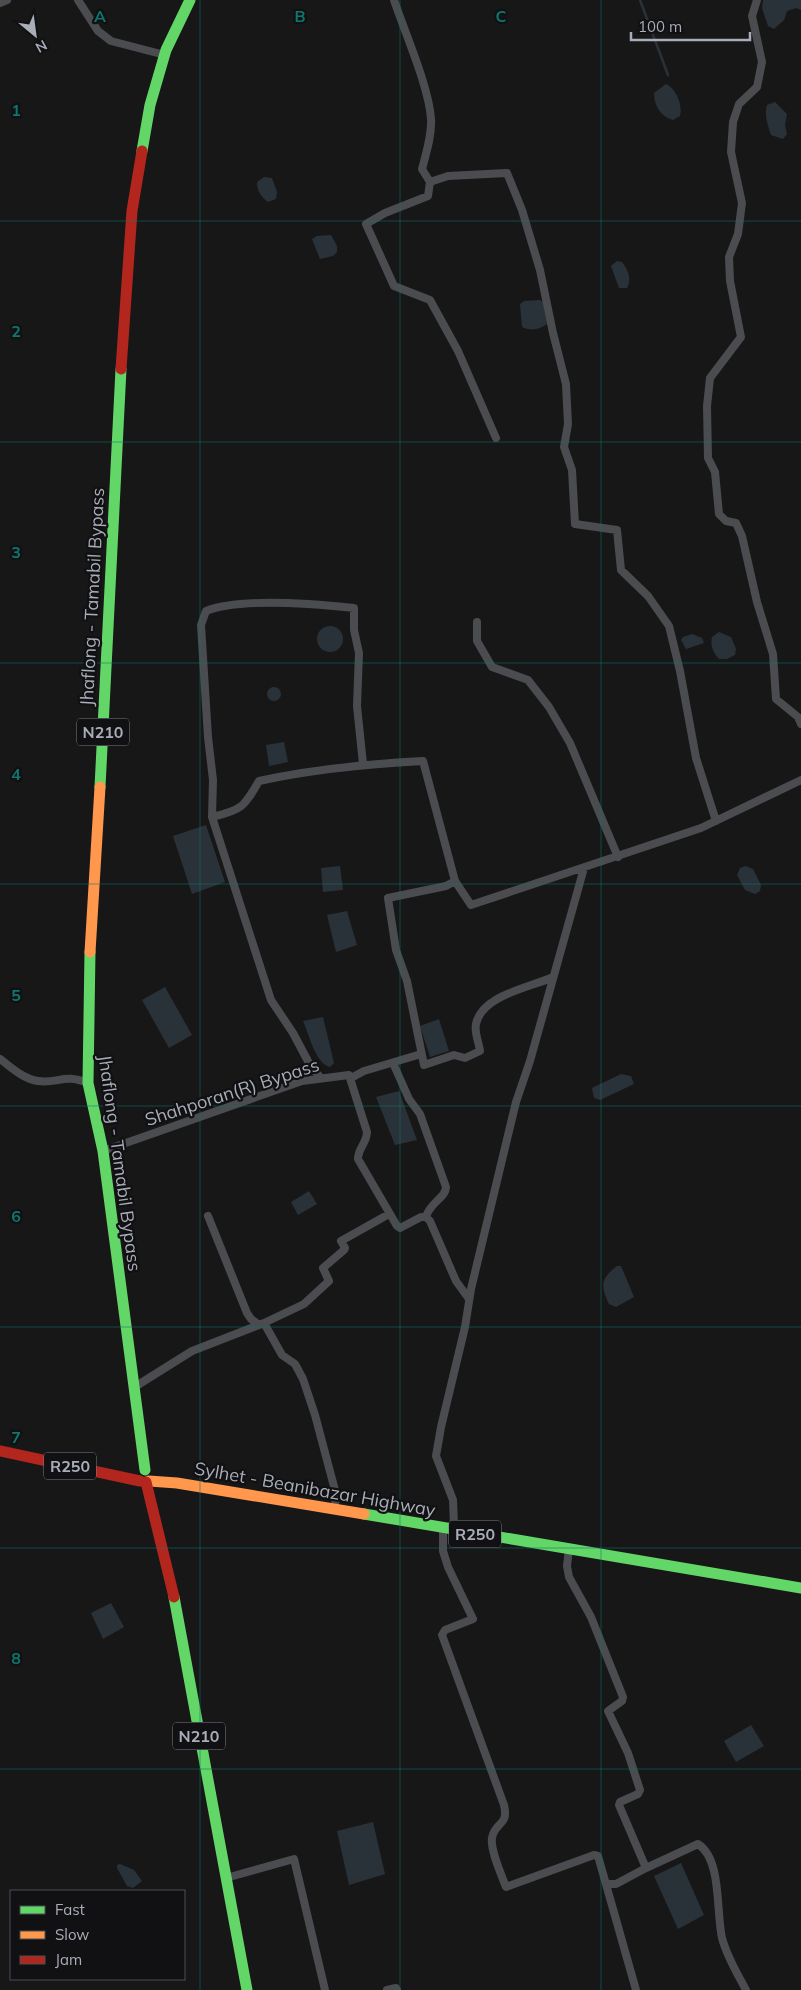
<svg xmlns="http://www.w3.org/2000/svg" width="801" height="1990" viewBox="0 0 801 1990" font-family="Mulish,sans-serif">
<style>
.water{fill:#2a3239}
.lines{fill:none;stroke-linecap:round;stroke-linejoin:round}
.stream{stroke:#2a3239;stroke-width:2.5}
.street{stroke:#4b4c50;stroke-width:8}
.fast{stroke:#63d668;stroke-width:11}
.slow{stroke:#ff974d;stroke-width:11}
.jam{stroke:#b3261e;stroke-width:11}
.grid{fill:none;stroke:#0f766e;stroke-width:1;stroke-opacity:0.55}
.labels{text-anchor:middle;dominant-baseline:central;stroke-width:4.5;stroke-linejoin:round;paint-order:stroke}
.shield{fill:#111113;stroke:#7b7e86;stroke-width:1}
.shield-label{font-size:16px;font-weight:bold;fill:#a8adb8}
.street-label{font-size:18px;fill:#a8adb8;stroke:#111113}
.grid-label{font-size:16px;text-anchor:middle;font-weight:bold;fill:#0f766e;stroke:#111113;stroke-width:4.5;stroke-linejoin:round;paint-order:stroke}
</style>
<rect width="100%" height="100%" fill="#171717"/>
<path class="water" d="M763 0H801V10L796 8 787 11 784 20 774 29 768 26 762 8Z
M666 84C676 88 683 106 680 116L673 120C661 117 654 106 654 93Z
M775 102 787 114 785 125 787 134 783 139 771 135C768 126 764 115 767 105Z
M264 177 272 178 277 192 276 199 268 202C261 197 257 191 257 182Z
M331 235 337 246V252L333 256 320 259 312 239 317 236Z
M617 261 622 262C628 269 632 280 627 288H619L611 266Z
M540 300 543 302 547 324C540 330 529 331 522 327L520 304 524 301Z
M317 639a13 13 0 1 1 26 0a13 13 0 1 1-26 0Z
M719 632 731 637 736 649 735 655 727 659H719C713 652 710 646 712 637Z
M692 634 702 638 704 643 686 649 681 640 683 637Z
M267 694a7 7 0 1 1 14 0a7 7 0 1 1-14 0Z
M284 742 288 762 269 766 266 745Z
M206 825 225 882 192 894 173 836Z
M340 866 343 890 323 892 321 868Z
M746 866 753 869 761 885 760 891 755 894 745 890 737 875 740 868Z
M347 911 357 945 336 952 327 915Z
M165 987 192 1035 169 1048 142 1000Z
M323 1017 334 1063 330 1067C315 1063 309 1034 303 1021Z
M439 1019 449 1051 430 1057 420 1026Z
M621 1074 631 1076 634 1084 600 1100 594 1098 592 1088Z
M399 1091 417 1140 395 1145 376 1097Z
M309 1191 317 1204 298 1215 291 1202Z
M617 1266H621L634 1297 616 1307 609 1304C600 1286 601 1278 617 1266Z
M111 1603 124 1627 103 1639 91 1613Z
M751 1725 764 1746 736 1762 724 1741Z
M373 1822 385 1874 349 1885 337 1831Z
M681 1863 704 1915 678 1929 654 1876Z
M120 1864 134 1870 142 1881 133 1888 127 1886 117 1868V1865Z"/>
<g class="lines">
<path class="stream" d="M640 0 668 75"/>
<path class="street" d="M78 0 98 31 111 41 165 55
M394 0C405 33 429 87 431 119 432 135 426 154 422 169L430 182 428 196 385 213 366 224 394 286 430 300 458 351 496 438
M757 0 752 16 762 62 757 87 739 104 733 122 731 152 742 203 738 234 729 257 730 281 741 337 710 378 707 406 708 458 715 472 719 514 726 521 736 523 742 536 757 602 773 654 776 699 798 717 801 724
M0 3 7 0
M430 182 448 176 507 173 522 210 540 270 553 333 566 384 568 424 564 447 572 470 575 524 617 530 621 570 648 596 669 626 680 671 696 758 716 821
M477 622V641L492 667 528 680 549 707 570 743 618 857
M212 817C242 810 244 807 259 781 313 769 368 764 423 761L455 881 471 905 701 828 801 780
M455 881 446 886 388 898 396 950 407 981 424 1065 454 1055 465 1058 480 1051C479 1043 474 1032 476 1024 482 995 529 988 553 977
M0 1059C11 1067 23 1079 38 1081 58 1084 64 1073 88 1083
M393 1063 409 1099 420 1114 446 1187C446 1198 430 1202 426 1217
M320 1077 310 1065 293 1033 271 1000 212 817 213 780 208 737 201 625 206 611C241 597 316 604 354 608V630L359 653 357 706 363 764
M351 1078 364 1071 421 1054
M103 1151 302 1081 349 1075 367 1132C367 1143 358 1148 358 1159L397 1226 400 1228 421 1217H426L430 1221 456 1281 469 1299
M208 1216 247 1313 251 1319 259 1325
M264 1323 304 1304 329 1281 323 1268 344 1250 345 1248 341 1241 389 1214
M133 1388 192 1351 264 1323 282 1355 295 1364 303 1379 315 1415 336 1494 335 1505
M454 1525 453 1500 436 1456 441 1427 465 1327 471 1289 516 1102 530 1061 584 868
M443 1529V1551L448 1567 473 1619 445 1630 442 1635 504 1805C509 1827 495 1821 492 1838 490 1850 502 1876 506 1887L594 1855 598 1856 636 1990
M569 1549 567 1566 569 1577 591 1617 623 1697 622 1701 608 1711 628 1753 640 1790 638 1794 620 1802 619 1805 646 1868 698 1844C722 1859 716 1912 722 1938 727 1957 737 1973 746 1990
M226 1878 294 1859 325 1990
M606 1884H616L646 1868
M387 1990 396 1988 397 1990"/>
<path class="fast" d="M142 151 150 105 166 50 190 0
M100 787 121 369
M90 952 88 1083 103 1151 145 1470
M364 1514 801 1588
M174 1597 247 1990"/>
<path class="slow" d="M90 952 100 787
M149 1481 177 1483 364 1514"/>
<path class="jam" d="M121 369 132 211 142 151
M0 1451 140 1481
M146 1482 174 1597"/>
</g>
<path class="grid" d="M200 0V1990M400 0V1990M601 0V1990M0 221H801M0 442H801M0 663H801M0 884H801M0 1106H801M0 1327H801M0 1548H801M0 1769H801"/>
<g class="labels">
<g class="shield">
<rect x="77" y="718.5" width="52" height="27" rx="4"/>
<rect x="44" y="1452.5" width="52" height="27" rx="4"/>
<rect x="449" y="1520.5" width="52" height="27" rx="4"/>
<rect x="173" y="1722.5" width="52" height="27" rx="4"/>
</g>
<g class="shield-label">
<text x="103" y="732">N210</text>
<text x="70" y="1466">R250</text>
<text x="475" y="1534">R250</text>
<text x="199" y="1736">N210</text>
</g>
<g class="street-label">
<text transform="translate(92 597) rotate(-87)">Jhaflong - Tamabil Bypass</text>
<text transform="translate(232 1092) rotate(-18)">Shahporan(R) Bypass</text>
<text transform="translate(120 1163) rotate(82)">Jhaflong - Tamabil Bypass</text>
<text transform="translate(315 1489) rotate(10)">Sylhet - Beanibazar Highway</text>
</g>
</g>
<g class="grid-label">
<text x="100" y="22">A</text>
<text x="300" y="22">B</text>
<text x="501" y="22">C</text>
<text x="16" y="116">1</text>
<text x="16" y="337">2</text>
<text x="16" y="558">3</text>
<text x="16" y="780">4</text>
<text x="16" y="1001">5</text>
<text x="16" y="1222">6</text>
<text x="16" y="1443">7</text>
<text x="16" y="1664">8</text>
</g>
<rect x="10" y="1890" width="175" height="90" fill="#111113" stroke="#4d4f55"/>
<rect x="20" y="1906" width="25" height="8" fill="#63d668" stroke="#4d4f55"/>
<text x="55" y="1915" font-size="15" fill="#a8adb8">Fast</text>
<rect x="20" y="1931" width="25" height="8" fill="#ff974d" stroke="#4d4f55"/>
<text x="55" y="1940" font-size="15" fill="#a8adb8">Slow</text>
<rect x="20" y="1956" width="25" height="8" fill="#b3261e" stroke="#4d4f55"/>
<text x="55" y="1965" font-size="15" fill="#a8adb8">Jam</text>
<g transform="translate(35 35) rotate(151)" stroke="#111113" stroke-width="4" paint-order="stroke">
<path d="M0-4L9 19L0 12L-9 19Z" fill="#a8adb8"/>
<text y="-8" font-size="14" font-weight="bold" text-anchor="middle" fill="#a8adb8">N</text>
</g>
<path d="M631 32v8h119v-8" fill="none" stroke="#a8adb8" stroke-width="2.5"/>
<text x="638" y="32" font-size="15" fill="#a8adb8" stroke="#111113" stroke-width="4" paint-order="stroke">100 m</text>
</svg>
